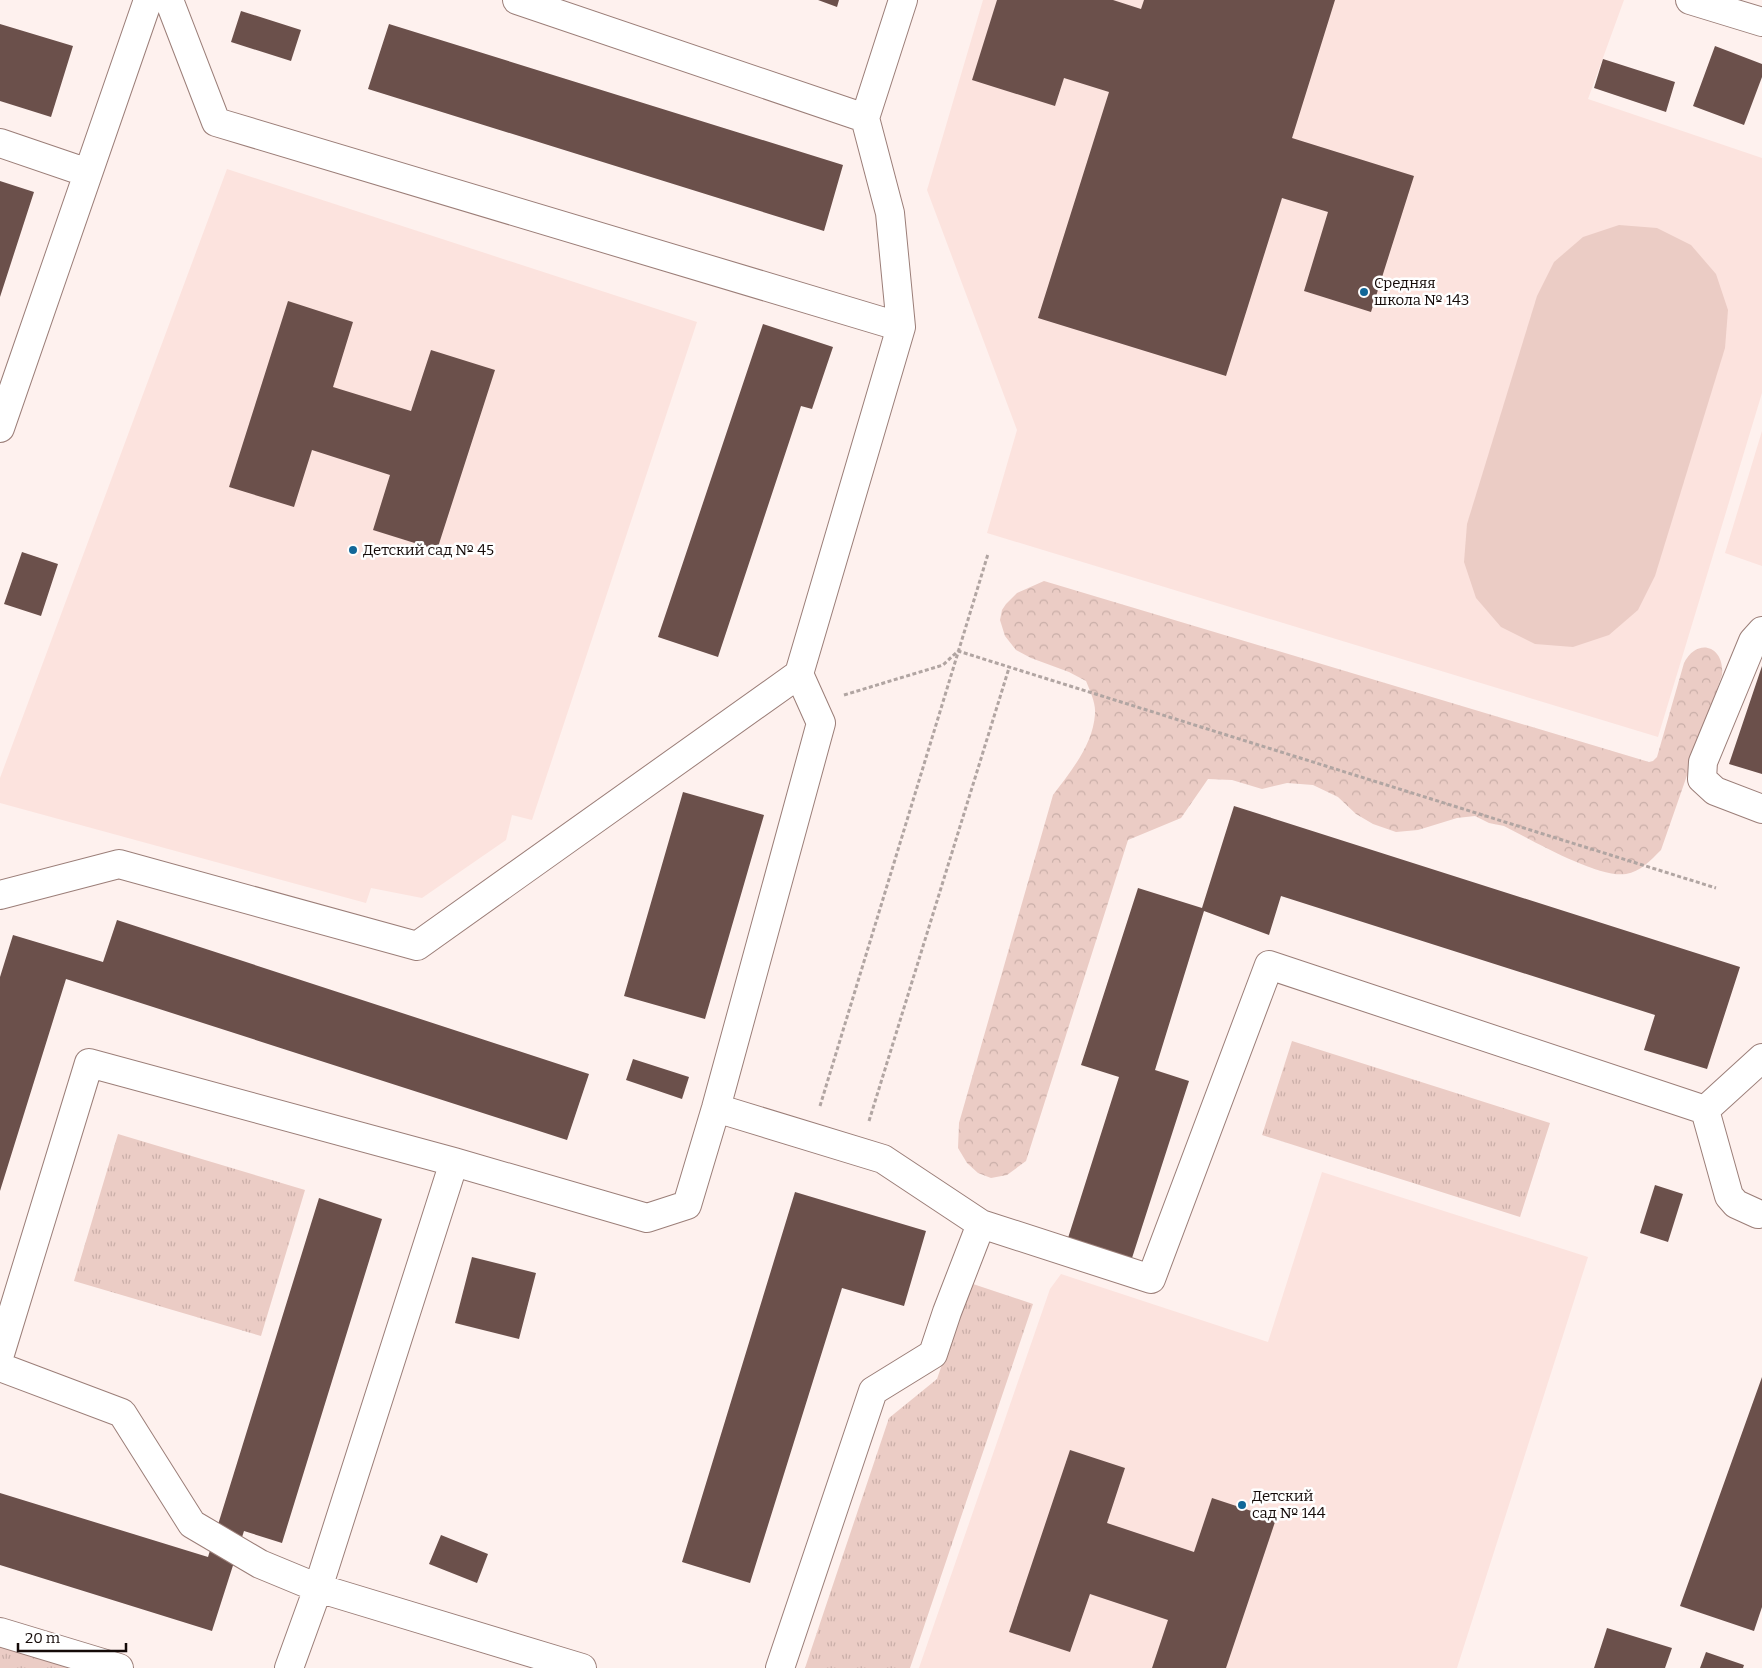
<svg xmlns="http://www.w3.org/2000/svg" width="1762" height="1668" viewBox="0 0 1762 1668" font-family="Bitter,serif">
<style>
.built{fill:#fce3de}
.forest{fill:url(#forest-crowns)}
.park{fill:url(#park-tufts)}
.garden{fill:#ebccc5}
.building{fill:#6b504b}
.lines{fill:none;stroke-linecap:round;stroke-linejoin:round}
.minor-casing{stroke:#9b7e78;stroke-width:30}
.path{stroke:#b1a5a2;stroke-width:3;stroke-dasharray:4 2.5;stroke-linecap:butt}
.minor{stroke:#fff;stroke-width:28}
.poi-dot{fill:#126798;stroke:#fff;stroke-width:2}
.labels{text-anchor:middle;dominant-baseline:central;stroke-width:5;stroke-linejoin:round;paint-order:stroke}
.poi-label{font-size:15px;fill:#140a08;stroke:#fff;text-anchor:start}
</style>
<defs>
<pattern id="forest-crowns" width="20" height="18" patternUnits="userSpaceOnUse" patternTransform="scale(1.25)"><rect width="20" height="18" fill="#ebccc5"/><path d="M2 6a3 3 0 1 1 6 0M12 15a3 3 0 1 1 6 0" fill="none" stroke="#c9aea8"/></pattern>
<pattern id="park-tufts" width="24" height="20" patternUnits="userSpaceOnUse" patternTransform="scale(1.25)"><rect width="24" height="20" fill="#ebccc5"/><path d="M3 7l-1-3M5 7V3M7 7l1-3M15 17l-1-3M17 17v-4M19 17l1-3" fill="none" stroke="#c9aea8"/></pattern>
</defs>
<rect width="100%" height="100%" fill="#fef1ee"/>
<path class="built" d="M983 0H1624L1588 99 1762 158V393L1658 737 987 533 1017 430 927 190Z
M227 169 697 322 532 820 512 815 506 840 422 898 371 888 366 903 0 803V778Z
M1762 431V566L1725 553Z
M1322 1172 1588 1257 1457 1668H919L1050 1289 1061 1274 1268 1342Z"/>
<path class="forest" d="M1044 581 1649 762 1653 761 1657 757 1684 663C1698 636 1725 647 1722 675L1661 850C1651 860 1640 872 1626 874 1597 878 1532 840 1504 826L1489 823 1475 816 1457 818 1418 830 1396 832 1373 824 1356 814 1338 797 1313 785 1287 783 1262 789 1232 780 1208 779 1181 818 1128 840 1026 1161 1007 1175 991 1178 978 1173 967 1163 958 1148 959 1123 1053 795C1071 771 1093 745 1095 714 1096 703 1090 691 1086 681L1069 672 1031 658 1016 650 1005 636 1000 620 1002 610 1006 604 1017 593Z"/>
<path class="park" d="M1292 1041 1550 1123 1520 1217 1262 1135Z
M118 1134 305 1190 261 1336 74 1281Z
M970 1283 1033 1304 910 1668H805L889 1418 937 1379Z
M0 1644 80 1668H0Z"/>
<path class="garden" d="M1619 225 1657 228 1691 245 1716 274 1728 310 1725 348 1655 576 1638 610 1609 635 1573 647 1535 644 1501 627 1476 598 1464 562 1467 524 1537 296 1554 262 1583 237Z"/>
<path class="building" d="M818 0H839L837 7Z
M997 0H1113L1141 9 1144 0H1335L1292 138 1414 176 1371 312 1304 291 1328 212 1282 198 1226 376 1038 318 1109 92 1064 78 1055 106 972 80Z
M241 11 301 30 291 61 231 42Z
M0 24 73 46 51 117 0 101Z
M389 24 843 165 824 231 368 89Z
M1715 46 1762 64V77L1744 125 1693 106Z
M1603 59 1675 82 1666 112 1594 88Z
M0 181 34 192 0 297Z
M288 301 353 322 333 387 411 411 431 350 495 370 437 550 373 530 390 475 312 450 294 507 229 487Z
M763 324 833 347 812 409 801 406 718 657 658 637Z
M22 552 58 564 41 616 4 604Z
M1762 666V774L1729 764Z
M683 792 764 815 705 1019 624 996Z
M1234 806 1740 967 1707 1069 1644 1050 1655 1015 1281 896 1269 935 1204 911 1155 1070 1189 1081 1132 1258 1068 1238 1119 1077 1081 1065 1138 888 1202 908Z
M117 920 589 1074 567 1140 66 979 0 1191V977L13 935 103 962Z
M633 1059 689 1077 682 1099 626 1080Z
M1655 1185 1683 1194 1668 1242 1640 1233Z
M795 1192 926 1231 904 1306 842 1288 750 1583 682 1562Z
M319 1198 382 1219 282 1543 244 1531 212 1631 0 1565V1493L208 1557Z
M472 1257 536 1273 519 1339 455 1323Z
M1762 1377V1607L1754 1631 1680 1606Z
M1070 1450 1125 1468 1107 1523 1194 1552 1212 1498 1276 1519 1226 1668H1152L1168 1620 1090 1594 1070 1652 1009 1632Z
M441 1535 488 1554 477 1583 429 1564Z
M1607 1628 1672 1648 1665 1668H1594Z
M1706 1652 1744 1665 1743 1668H1700Z"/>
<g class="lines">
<defs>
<path id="minor" d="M169 0 216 122 901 327
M1690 0 1762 22
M865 118 903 0
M0 143 88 173
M0 428 148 0
M1762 631 1753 641 1703 762 1702 779 1715 791 1762 809
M0 895 119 864 417 946 799 674 901 327 890 213 865 118 517 0
M716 1108 883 1159 981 1224 1151 1279 1269 965 1705 1110 1762 1058
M1705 1110 1729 1196 1736 1204 1758 1214
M0 1354 89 1063 454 1162 647 1218 687 1205 716 1108 821 723 799 674
M0 1367 122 1413 192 1524 260 1564 318 1588 582 1668
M0 1632 119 1668
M289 1668 318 1588 454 1162
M780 1668 873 1391 933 1354 947 1312 981 1224"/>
</defs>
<use href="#minor" class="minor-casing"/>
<path class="path" d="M844 695 943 665 958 651 1716 888
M820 1106 988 554
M869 1121 1009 668"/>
<use href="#minor" class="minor"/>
</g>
<g class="poi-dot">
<circle cx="1364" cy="292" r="5"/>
<circle cx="353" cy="550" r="5"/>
<circle cx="1242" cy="1505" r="5"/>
</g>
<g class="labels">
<g class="poi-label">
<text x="1374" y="283">Средняя<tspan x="1374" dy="17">школа № 143</tspan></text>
<text x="363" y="550">Детский сад № 45</text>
<text x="1252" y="1496">Детский<tspan x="1252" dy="17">сад № 144</tspan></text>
</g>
</g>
<path d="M18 1643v8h108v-8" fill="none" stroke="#140a08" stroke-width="2.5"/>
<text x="25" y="1643" font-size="15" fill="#140a08" stroke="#ffffff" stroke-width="4" paint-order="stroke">20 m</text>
</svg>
